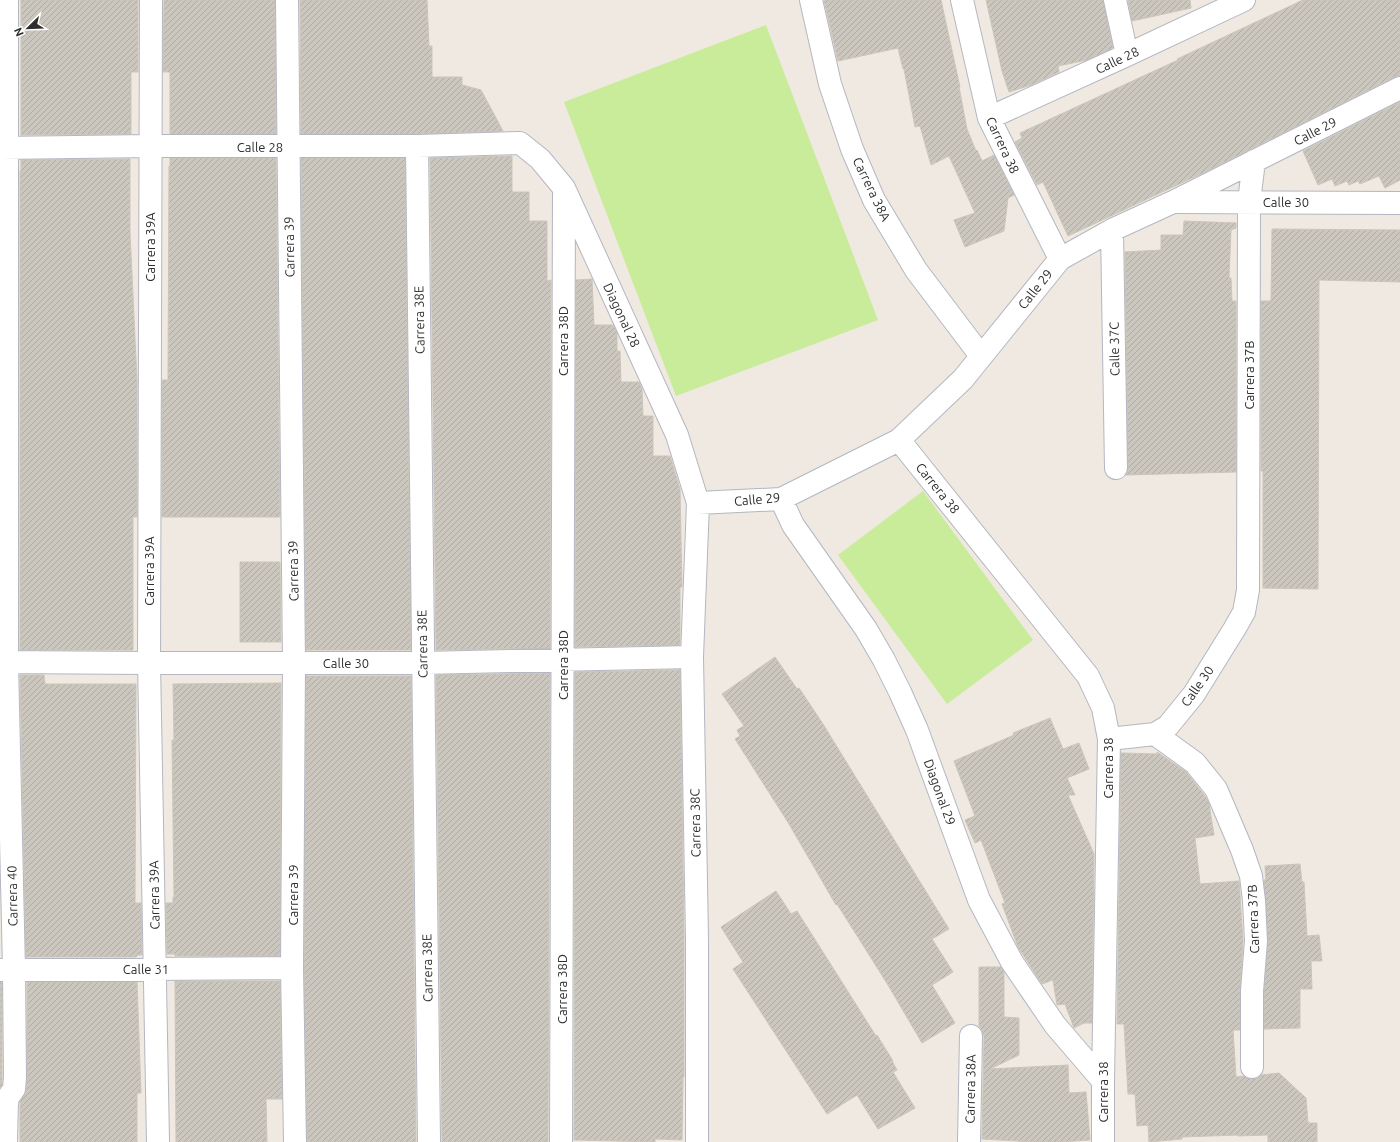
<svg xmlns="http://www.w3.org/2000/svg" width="1400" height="1142" viewBox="0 0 1400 1142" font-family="Ubuntu,sans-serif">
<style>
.pitch{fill:#c9ec9a}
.building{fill:url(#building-hatch);stroke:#cbc5ba}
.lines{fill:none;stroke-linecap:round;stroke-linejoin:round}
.minor-casing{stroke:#b4b7c1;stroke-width:24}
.minor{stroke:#fff;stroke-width:22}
.labels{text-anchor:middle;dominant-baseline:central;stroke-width:3.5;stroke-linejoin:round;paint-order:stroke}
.street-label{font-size:13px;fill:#2e2e2e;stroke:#fff}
</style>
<defs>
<pattern id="building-hatch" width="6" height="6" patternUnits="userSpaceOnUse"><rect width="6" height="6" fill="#cbc7bf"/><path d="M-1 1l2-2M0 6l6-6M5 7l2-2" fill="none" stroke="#afaba4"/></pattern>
</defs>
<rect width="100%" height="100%" fill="#efe9e1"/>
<path class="pitch" d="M766 25 878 320 676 396 564 102Z
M923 491 1033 640 947 704 838 555Z"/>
<path class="building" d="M21 0H138V72H131V134L21 135Z
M164 0H275L276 134H170V72H163Z
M300 0H427L429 46H432V77H462V85L481 90 503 131 417 134H301Z
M824 0H941L960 87H959L967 129 976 151 977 150 982 161 994 155 1014 195 1008 198 1004 231 965 247 954 220 975 213 949 156 931 165 920 126 915 127 904 69H903L898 48 838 61Z
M986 0H1103L1113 48 1087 60 1058 66 1059 72 1031 85 1009 92 1002 71Z
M1128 0H1190L1191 8 1132 21Z
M1303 0H1400V76L1394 77 1205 172 1068 236 1043 182 1037 185 1015 142 1022 138 1020 133 1178 60 1177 59Z
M1400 102V180L1385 188 1379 176 1360 184 1358 181 1349 185 1347 181 1335 186 1332 179 1318 185 1303 151Z
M512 156V192H529V221H547V281L551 280 550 648 436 650 430 158Z
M170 158H276L280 517H162V380H168L169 166H170Z
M301 158H405L411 650H306Z
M130 159V232L137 381V517H133V650H20V171H21V160Z
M1184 221 1236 223V228L1231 230 1229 278H1231L1232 301H1236V472L1126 475 1128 468 1125 252 1161 250V235H1183Z
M1272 229 1400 230V282L1319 280 1318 589 1263 588V471H1261V301H1271Z
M592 279 594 325H613L617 333V351H620L621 382H639L642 389 643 416H653V456H670L680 489 682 587H680V645L575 647 576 280Z
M240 562H280L281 642H240Z
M775 657 797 689 799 688 823 724 949 929 932 939 953 972 932 985 955 1023 922 1043 888 985 837 904 836 905 789 824 735 739 740 736 737 730 744 726 722 694Z
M680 670 684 932V1077H683L682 1140 655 1139V1142L574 1140 575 672Z
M550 673 548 1142H442L436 675Z
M20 675H44L45 684H136L135 903H141L142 955H137V956L136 957H26Z
M306 676H411L416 1142H307L304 968Z
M281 683 280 956H175V954H167L166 903H173V897H174L172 740H174L173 684Z
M1050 718 1063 749 1079 743 1089 769 1067 778 1075 795H1068L1094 854 1092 1023H1084L1074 1028 1065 1004 1057 1005 1053 980 1042 984 1018 947 1002 904 1005 903 981 840 975 843 965 820 975 816 954 761 1014 735 1013 733Z
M1157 752 1186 772 1205 796 1209 804 1214 835 1195 838 1200 884 1239 881 1243 941 1240 990V1030H1233L1236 1077 1244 1076 1252 1079 1258 1078 1261 1075 1279 1073 1306 1098 1308 1123H1317V1142H1268V1135L1238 1136V1135L1182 1137V1139L1149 1142 1148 1125 1137 1126 1135 1094H1128L1124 1024H1117L1121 753 1157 754Z
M1300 864 1302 882H1304L1307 936 1319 935 1322 961H1311L1312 989H1300V1028L1264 1029V992L1268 940 1264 880H1266L1265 866Z
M776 891 791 914 797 911 876 1036 877 1035 893 1061H892L897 1070 893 1072 915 1108 878 1129 857 1095 827 1114 733 969 743 962 721 927Z
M979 967H1001L1004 972V1017L1019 1018V1055L990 1069 1068 1065 1069 1093 1086 1092 1090 1140 1061 1142H1033L982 1139 984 1036 982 1030 979 1026Z
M175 981H280L282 1099H266L267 1142H176Z
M0 982H2V1085L0 1087Z
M27 982H137L141 1093H137V1142H20V1102L26 1090 27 1078Z"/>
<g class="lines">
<defs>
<path id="minor" d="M151 0 149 663 158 1142
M287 0 294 663 292 968 295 1142
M811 0 830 84 852 149 874 200 916 270 981 356
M962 0 989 118 1060 259
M1115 0 1127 55
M989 118 1127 55 1244 0
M417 146 429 1142
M0 148 150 146H417L520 143 540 159 564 188 677 435 698 503 692 657 697 939V1142
M1178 202 1400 203
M1112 230 1116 468
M899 440 1088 676 1103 708 1109 739 1103 1081V1142
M781 499 793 525 866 629 884 660 900 692 917 730 979 900 1012 962 1055 1025 1103 1081
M698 503 781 499 899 440 963 379 1060 259 1112 230 1173 202 1400 88
M0 662 149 663H422L692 657
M1155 734 1195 763 1216 789 1242 850 1251 876 1254 901 1256 941 1252 991V1067
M1109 739 1155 734 1168 726 1194 694 1235 628 1244 612 1248 590 1249 202 1254 161
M0 970 292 968
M6 1142 7 1099 14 1089 15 1077 14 970 7 662V0
M561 1142 564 195
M969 1142 971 1036"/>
</defs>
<use href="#minor" class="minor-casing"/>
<use href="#minor" class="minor"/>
</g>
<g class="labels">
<g class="street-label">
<text transform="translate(1117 60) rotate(-25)">Calle 28</text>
<text transform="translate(1315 131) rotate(-27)">Calle 29</text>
<text transform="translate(1003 145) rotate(65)">Carrera 38</text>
<text x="260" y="147">Calle 28</text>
<text transform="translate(872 189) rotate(64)">Carrera 38A</text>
<text x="1286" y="202">Calle 30</text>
<text transform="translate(150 247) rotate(-90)">Carrera 39A</text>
<text transform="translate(289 247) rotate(-91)">Carrera 39</text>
<text transform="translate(1035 289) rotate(-51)">Calle 29</text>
<text transform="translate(622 315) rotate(65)">Diagonal 28</text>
<text transform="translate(419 320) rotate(-91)">Carrera 38E</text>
<text transform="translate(563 341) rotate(-90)">Carrera 38D</text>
<text transform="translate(1114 349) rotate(-91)">Calle 37C</text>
<text transform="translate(1249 375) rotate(-90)">Carrera 37B</text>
<text transform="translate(938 488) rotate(51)">Carrera 38</text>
<text transform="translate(757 499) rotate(-5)">Calle 29</text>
<text transform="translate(149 571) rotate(-90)">Carrera 39A</text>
<text transform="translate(293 571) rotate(-91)">Carrera 39</text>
<text transform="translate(422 644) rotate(-91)">Carrera 38E</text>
<text x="346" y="663">Calle 30</text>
<text transform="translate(563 665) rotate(-90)">Carrera 38D</text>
<text transform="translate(1197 686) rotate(-55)">Calle 30</text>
<text transform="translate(1108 768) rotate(-90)">Carrera 38</text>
<text transform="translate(940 792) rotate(70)">Diagonal 29</text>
<text transform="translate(695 823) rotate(-91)">Carrera 38C</text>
<text transform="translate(154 895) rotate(-91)">Carrera 39A</text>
<text transform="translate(293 895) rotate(-90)">Carrera 39</text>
<text transform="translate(12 896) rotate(-91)">Carrera 40</text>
<text transform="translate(1253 919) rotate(-92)">Carrera 37B</text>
<text transform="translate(427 968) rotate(-91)">Carrera 38E</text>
<text x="146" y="969">Calle 31</text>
<text transform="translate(562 989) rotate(-90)">Carrera 38D</text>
<text transform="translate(970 1089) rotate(-89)">Carrera 38A</text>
<text transform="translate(1103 1092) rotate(-90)">Carrera 38</text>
</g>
</g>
<g transform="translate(28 28) rotate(247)" stroke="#ffffff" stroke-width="3" paint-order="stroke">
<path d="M0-3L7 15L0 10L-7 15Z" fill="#2e2e2e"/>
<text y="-6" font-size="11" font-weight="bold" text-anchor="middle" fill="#2e2e2e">N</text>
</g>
</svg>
